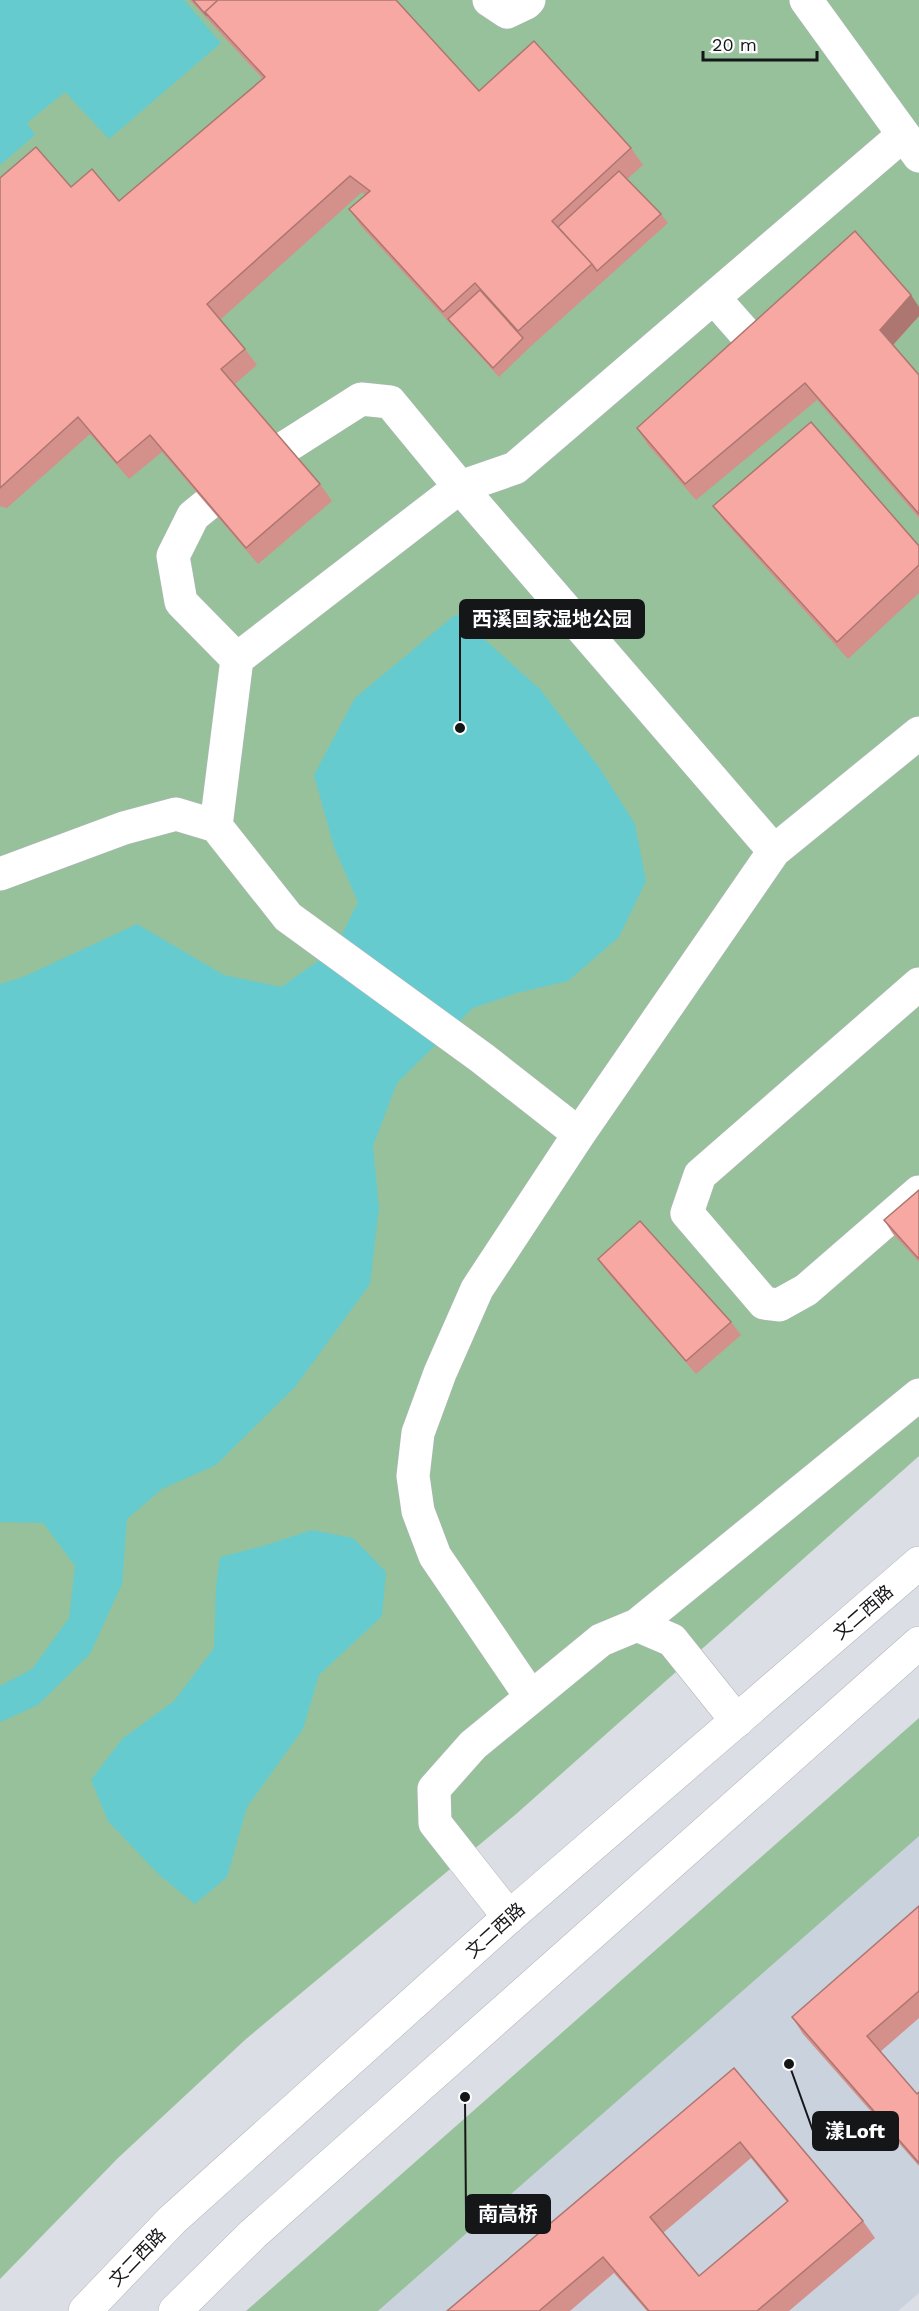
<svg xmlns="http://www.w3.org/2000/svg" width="919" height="2311" viewBox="0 0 919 2311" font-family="'Work Sans','Noto Sans SC',sans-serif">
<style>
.built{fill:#cad2de}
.green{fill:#97c19a}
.water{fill:#66cbcf}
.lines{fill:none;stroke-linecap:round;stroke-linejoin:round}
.minor-casing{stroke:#b2b5bb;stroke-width:34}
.major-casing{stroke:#b2b5bb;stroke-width:34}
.minor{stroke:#fff;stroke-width:33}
.major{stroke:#fff;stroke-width:33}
.wall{fill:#d4908b;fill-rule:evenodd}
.shaded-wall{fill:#ad7671}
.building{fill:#f7a8a2;stroke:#ad7671;stroke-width:1.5;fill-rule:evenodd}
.labels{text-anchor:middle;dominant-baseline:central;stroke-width:6;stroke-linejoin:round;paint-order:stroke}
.street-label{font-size:18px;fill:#151618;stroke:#fff}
.leader{fill:none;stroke:#151618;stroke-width:2}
.callout-dot{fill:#151618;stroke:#fff;stroke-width:2}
.callout{fill:#151618;stroke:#151618;stroke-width:2}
.callout-label{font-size:20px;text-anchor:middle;font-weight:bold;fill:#fff}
</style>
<rect width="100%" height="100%" fill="#dbdee4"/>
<path class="built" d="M919 1835V2293L898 2311H378Z"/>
<path class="green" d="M0 0H919V1456L515 1815 246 2039 118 2158 0 2279Z
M919 1718V1836L378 2311H246Z"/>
<path class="water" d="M0 0H184L221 43 109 139 65 92 27 123 35 135 0 165Z
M456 614 541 690 599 767 635 824 646 881 619 937 568 981 517 993 473 1008 397 1083 373 1146 379 1207 370 1284 295 1387 216 1465 162 1489 127 1519 122 1584 90 1654 38 1705 0 1722V1686L32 1669 69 1618 75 1566 43 1523 0 1522V984L23 977 137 924 224 975 281 987 334 950 358 902 334 847 314 775 355 698Z
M312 1530 353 1538 386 1572 382 1616 319 1675 303 1729 247 1807 227 1877 195 1904 158 1874 108 1821 91 1780 122 1739 174 1701 214 1648 216 1587 220 1557 263 1546Z"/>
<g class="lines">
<defs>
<path id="minor" d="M489 0 507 12 526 3 529 0
M806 0 919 156
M714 298 744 332
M237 659 181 602 173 556 193 516 248 471 361 399 390 402 460 487 774 851
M216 826 237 659 460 487 515 468 903 135
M0 874 124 828 176 814 216 826 288 917 482 1058 579 1134
M919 984 700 1175 687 1213 764 1303 779 1305 806 1290 919 1192
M637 1625 919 1395
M531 1697 435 1556 418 1511 413 1476 418 1433 440 1373 477 1289 579 1134 774 851 919 733
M509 1917 435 1823 434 1789 473 1745 601 1640 637 1625 672 1640 737 1721"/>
<path id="major" d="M85 2311 172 2220 509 1917 919 1563
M175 2311 253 2234 919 1643"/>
</defs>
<use href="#minor" class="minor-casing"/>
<use href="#major" class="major-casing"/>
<use href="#minor" class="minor"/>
<use href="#major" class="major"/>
</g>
<path class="wall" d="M190 0H396L479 91 631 148 643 165 627 179 661 214 668 223 530 347 499 377 361 226 349 209 365 195 362 192 220 320 245 349 257 365 235 384 320 484 332 501 258 564 162 452 129 479 90 434 7 508 0 506V178L71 187 119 201 263 79Z
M911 295 919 307V316L893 345 919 375V518L817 400 696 500 648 445 637 428Z
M713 506 919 546V593L848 659 725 522Z
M919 1190V1262L893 1234 884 1220Z
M598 1259 731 1322 741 1335 696 1374 607 1272Z
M919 1906V2018L880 2052 917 2094 919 2092V2166L803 2034 792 2017Z
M734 2068 863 2221 875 2238 789 2311H647L614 2273 570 2311H447ZM751 2158 787 2202 699 2276 663 2233Z"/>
<path class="shaded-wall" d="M911 295 919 307V316L892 346 880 330Z"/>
<path class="building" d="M193 0H218L205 12 207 16Z
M218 0H396L479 91 534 41 631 148 552 221 592 264 518 331 475 283 443 312 349 209 370 191 350 176 207 304 245 349 221 369 320 484 246 548 150 435 117 463 78 417 0 488V178L36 147 71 187 92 169 119 201 265 77 205 12Z
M619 171 661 214 597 271 592 264 558 227Z
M855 231 911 295 880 330 919 375V514L805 383 685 484 637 428Z
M480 290 523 338 493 368 448 319Z
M811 422 919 546V565L837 642 713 506Z
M919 1190V1259L884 1220Z
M640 1221 731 1322 686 1361 598 1259Z
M919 1906V1991L867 2036 917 2094 919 2092V2163L792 2017Z
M734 2068 863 2221 757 2311H649L603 2257 539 2311H447ZM740 2142 788 2201 699 2276 650 2217Z"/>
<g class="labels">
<g class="street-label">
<text transform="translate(863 1612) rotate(-41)">文二西路</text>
<text transform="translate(495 1930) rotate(-42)">文二西路</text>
<text transform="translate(137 2257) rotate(-46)">文二西路</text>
</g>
</g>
<path class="leader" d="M460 728L460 619M789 2064L813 2131M465 2097L466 2214"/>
<g class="callout-dot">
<circle cx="460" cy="728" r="6"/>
<circle cx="789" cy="2064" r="6"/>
<circle cx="465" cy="2097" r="6"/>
</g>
<g class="callout">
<rect x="460" y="600" width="184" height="38" rx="6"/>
<rect x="813" y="2112" width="85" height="38" rx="6"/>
<rect x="466" y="2195" width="84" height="38" rx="6"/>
</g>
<g class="callout-label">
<text x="552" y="626">西溪国家湿地公园</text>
<text x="855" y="2138">漾Loft</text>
<text x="508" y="2221">南高桥</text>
</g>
<path d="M703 51v9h114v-9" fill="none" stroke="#151618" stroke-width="3"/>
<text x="712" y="51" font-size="18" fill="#151618" stroke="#ffffff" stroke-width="4.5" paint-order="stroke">20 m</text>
</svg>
